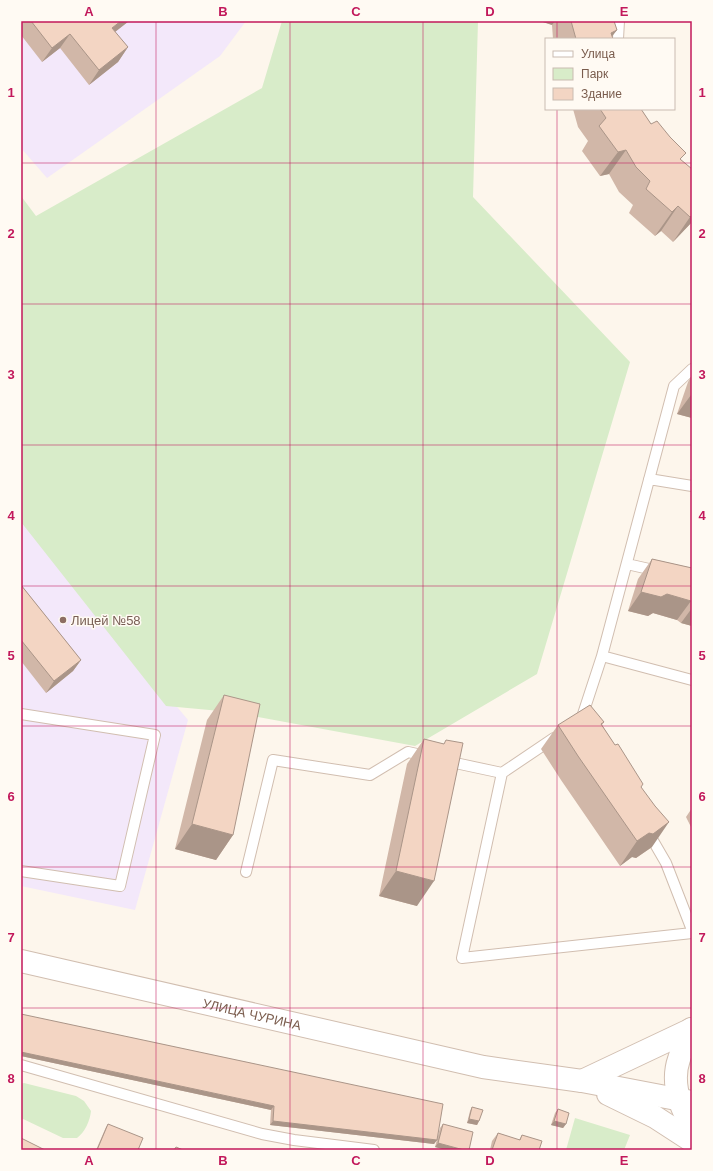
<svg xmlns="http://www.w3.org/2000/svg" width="713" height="1171" viewBox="0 0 713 1171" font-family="Helvetica,sans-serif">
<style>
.education{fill:#f3e8fa}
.green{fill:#d8ecc9}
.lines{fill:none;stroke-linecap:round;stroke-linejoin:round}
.service-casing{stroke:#d1beb0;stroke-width:12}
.tertiary-casing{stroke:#d1beb0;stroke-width:24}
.service{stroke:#fff;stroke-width:10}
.tertiary{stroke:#fff;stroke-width:22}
.wall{fill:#d1b7a8}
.shaded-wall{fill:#aa9588}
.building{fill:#f3d5c3;stroke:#aa9588}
.grid{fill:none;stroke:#c2185b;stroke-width:1;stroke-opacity:0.55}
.education-dot{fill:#8d6e63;stroke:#fffaf3;stroke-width:1.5}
.labels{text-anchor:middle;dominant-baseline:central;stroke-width:3;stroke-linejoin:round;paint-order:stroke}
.education-label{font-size:13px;fill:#785e54;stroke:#fffaf3;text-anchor:start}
.street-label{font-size:13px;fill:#7a5c4d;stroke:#fffaf3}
.neatline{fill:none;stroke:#c2185b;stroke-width:1.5}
.grid-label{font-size:13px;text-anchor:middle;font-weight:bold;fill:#c2185b}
</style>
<rect width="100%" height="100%" fill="#fdf6ec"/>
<path class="education" d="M21 21H246L220 56 47 178 21 148Z
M21 520 188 720 135 910 21 886Z"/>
<path class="green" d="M282 21H478L473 197 630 362 537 674 415 746 231 712 166 706 21 522V196L36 216 262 88Z
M24 1083 76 1096 84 1101 91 1111C90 1121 85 1132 77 1138H63L21 1118V1084Z
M575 1118 630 1135 624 1150H566Z"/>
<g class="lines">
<defs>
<path id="service" d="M618 39 619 21
M649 479 692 486
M627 564 658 571
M602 656 692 680
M21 714 155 735 120 886 21 871
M581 720 602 656 674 386 692 369
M554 738 502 773 462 958 692 933
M446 761 502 773
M648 832 666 863 692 930
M246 872 273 760 370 775 408 752 426 756
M21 1065 262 1134 294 1140 374 1150"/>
<g id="tertiary">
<path id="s1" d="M21 961 483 1067 582 1081 692 1102"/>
<path d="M691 1029C687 1039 682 1049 679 1059 671 1082 680 1107 692 1127"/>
<path d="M582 1081 692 1029"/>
<path d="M608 1094 655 1117 692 1141"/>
</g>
</defs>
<use href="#service" class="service-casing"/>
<use href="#tertiary" class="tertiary-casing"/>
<use href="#service" class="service"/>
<use href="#tertiary" class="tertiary"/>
</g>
<path class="wall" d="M21 21H129L115 32 128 47 118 62 89 85 60 48 42 62 21 35Z
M543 21H614L617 30 612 36 613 39H553L552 25 543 22Z
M573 109H641L651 124 681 160 692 169V222L673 242 661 231 655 236 629 213 633 205 619 192 609 174 600 176 582 151 588 141 578 127Z
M692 375V418L677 414 688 382Z
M652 559 692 568V626L681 623 677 620 653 613 648 616 628 611 638 579Z
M21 585 81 660 73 671 46 693 21 661Z
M224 695 233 835 216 860 175 849 207 720Z
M604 722 602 725 641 787 652 847 636 858 632 857 620 866 561 780 541 749 558 725Z
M424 739 417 906 379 896 407 764Z
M692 808V829L686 817Z
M21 1014 437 1140 434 1144 270 1125 271 1110 21 1056Z
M472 1107 479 1121 477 1125 467 1123 470 1111Z
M558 1109 566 1124 563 1128 551 1125 555 1113Z
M108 1124 138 1150H96L106 1127Z
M443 1124 469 1150H446L435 1147 440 1128Z
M498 1133 519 1140 522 1135 539 1150H490L492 1141Z"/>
<path class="shaded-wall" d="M121 21H129L102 42 112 28Z
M544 21H555L552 25 543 22Z
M617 30 610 39 611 33Z
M70 34 60 48 42 62 52 48Z
M128 47 118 62 89 85 99 70Z
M626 150 609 174 600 176 618 152Z
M678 206 661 231 655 236 672 212Z
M692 215V222L673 242 690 217Z
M691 395H692V418L677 414Z
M641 592 667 594 691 601 677 620 653 613 648 616 628 611Z
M692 608V626L681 623Z
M81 660 73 671 46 693 54 681Z
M669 822 652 847 636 858 632 857 620 866 637 841 649 833Z
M192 824 233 835 216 860 175 849Z
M396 871 434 881 417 906 379 896Z
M21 1052 274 1106 271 1110 21 1056Z
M469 1119 479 1121 477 1125 467 1123Z
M273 1121 437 1140 434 1144 270 1125Z
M554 1121 566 1124 563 1128 551 1125Z
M438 1143 464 1150H446L435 1147Z"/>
<path class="building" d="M31 21H121L112 28 128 47 99 70 70 34 52 48Z
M571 21H614L617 30 611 33 613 39H576Z
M600 109H641L651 124 657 121 670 137 686 153 680 159 692 169V215L690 217 678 206 672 212 646 189 650 181 636 167 626 150 618 152 599 126 606 118Z
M652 559 692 568V602L691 601 667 594 661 597 641 592Z
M21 585 81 660 54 681 21 640Z
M224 695 260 704 233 835 192 824Z
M590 705 604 722 601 724 615 745 618 744 643 784 641 787 655 806 669 822 653 834 649 833 637 841 578 756 558 725Z
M424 739 444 744 446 740 463 743 434 881 396 871Z
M21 1014 443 1104 437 1140 273 1121 274 1106 21 1052Z
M472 1107 483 1110 479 1121 469 1119Z
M558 1109 569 1113 566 1124 554 1121Z
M108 1124 143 1138 138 1150H97Z
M443 1124 473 1132 469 1150H464L438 1143Z
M498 1133 520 1140 522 1135 542 1141 539 1150H492Z
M21 1138 45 1150H21Z
M176 1147 183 1150H174Z"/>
<path class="grid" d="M156 21V1150M290 21V1150M423 21V1150M557 21V39M557 109V1150M21 163H692M21 304H692M21 445H692M21 586H692M21 726H692M21 867H692M21 1008H692"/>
<circle class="education-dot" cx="63" cy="620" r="4"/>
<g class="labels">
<g class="education-label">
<text x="71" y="620">Лицей №58</text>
</g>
<g class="street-label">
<text stroke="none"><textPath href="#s1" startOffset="237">УЛИЦА ЧУРИНА</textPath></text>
</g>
</g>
<rect width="713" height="1171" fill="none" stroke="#fffaf3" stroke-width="44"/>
<rect x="545" y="38" width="130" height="72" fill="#fffaf3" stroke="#cabbb1"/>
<rect x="553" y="51" width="20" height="6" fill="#ffffff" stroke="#cabbb1"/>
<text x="581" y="58" font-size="12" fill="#7a5c4d">Улица</text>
<rect x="553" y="68" width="20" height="12" fill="#d8ecc9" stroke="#cabbb1"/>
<text x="581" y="78" font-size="12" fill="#7a5c4d">Парк</text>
<rect x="553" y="88" width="20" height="12" fill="#f3d5c3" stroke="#cabbb1"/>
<text x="581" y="98" font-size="12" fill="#7a5c4d">Здание</text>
<rect x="22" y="22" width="669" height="1127" class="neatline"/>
<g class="grid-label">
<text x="89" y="16">A</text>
<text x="223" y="16">B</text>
<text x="356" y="16">C</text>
<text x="490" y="16">D</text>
<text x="624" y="16">E</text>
<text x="11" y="97">1</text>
<text x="702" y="97">1</text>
<text x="11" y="238">2</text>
<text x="702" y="238">2</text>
<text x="11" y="379">3</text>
<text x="702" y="379">3</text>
<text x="11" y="520">4</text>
<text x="702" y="520">4</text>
<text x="11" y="660">5</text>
<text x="702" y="660">5</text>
<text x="11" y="801">6</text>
<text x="702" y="801">6</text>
<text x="11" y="942">7</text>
<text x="702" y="942">7</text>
<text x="11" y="1083">8</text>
<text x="702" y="1083">8</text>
<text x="89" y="1165">A</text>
<text x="223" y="1165">B</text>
<text x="356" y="1165">C</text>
<text x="490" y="1165">D</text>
<text x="624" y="1165">E</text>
</g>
</svg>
